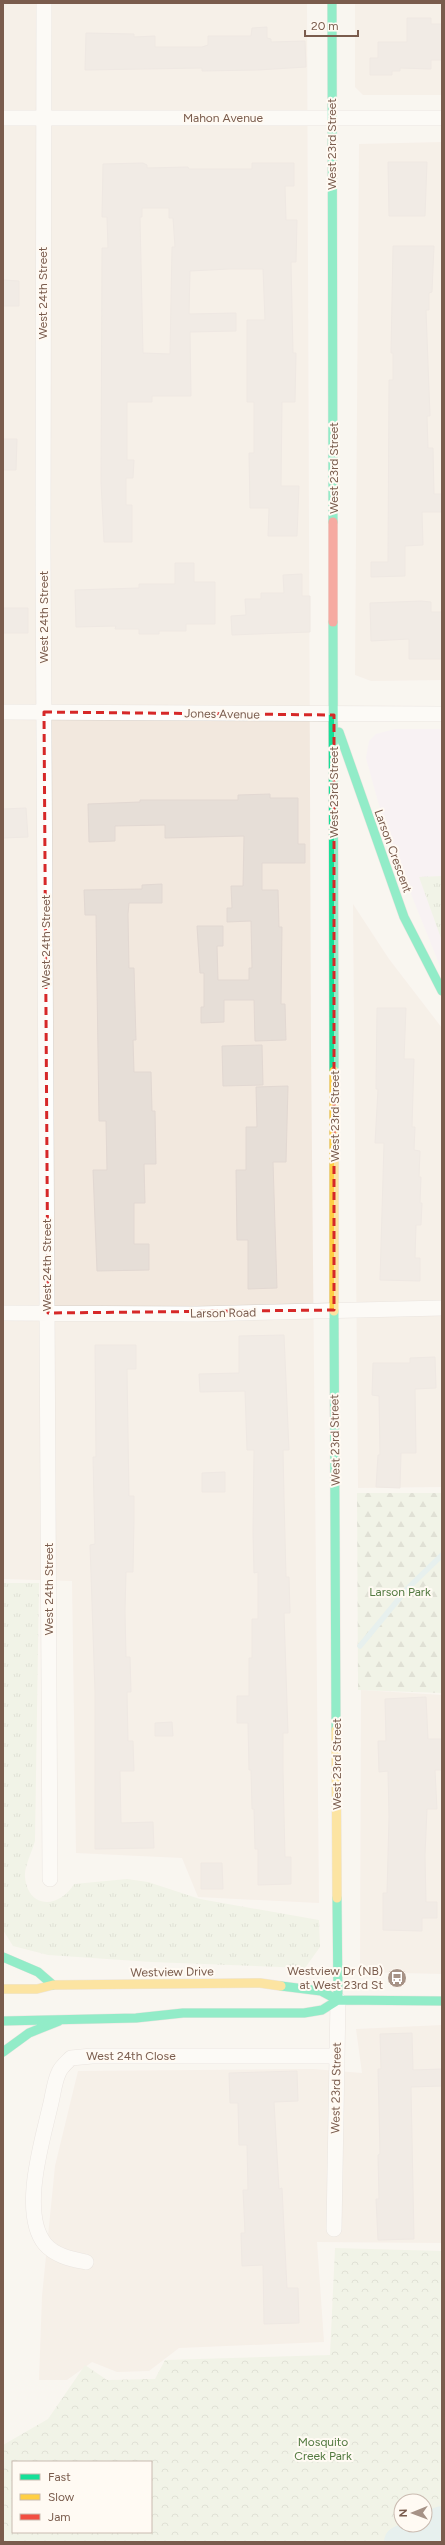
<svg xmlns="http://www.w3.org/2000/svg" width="445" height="2545" viewBox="0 0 445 2545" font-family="Figtree,sans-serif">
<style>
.residential{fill:#f2e8de}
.education{fill:#f6eef6}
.grass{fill:url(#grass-tufts)}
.forest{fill:url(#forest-firs)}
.park{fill:url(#park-crowns);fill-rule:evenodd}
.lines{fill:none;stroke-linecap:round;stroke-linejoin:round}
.stream{stroke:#d0e8ea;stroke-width:5.5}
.river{stroke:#d0e8ea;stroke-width:32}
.building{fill:#e6ded7;stroke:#e2d8d2;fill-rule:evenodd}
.street-casing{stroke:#d7d1cb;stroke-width:16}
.fast-casing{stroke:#d9d2cb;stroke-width:10}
.slow-casing{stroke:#d9d2cb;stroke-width:10}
.jam-casing{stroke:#d9d2cb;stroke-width:10}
.street{stroke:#fefefd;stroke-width:15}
.fast{stroke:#16e098;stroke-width:9}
.slow{stroke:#ffcf43;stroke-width:9}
.jam{stroke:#f24e42;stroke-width:9}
.marked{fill:none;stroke:#d62828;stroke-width:3;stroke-dasharray:8 5;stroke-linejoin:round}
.labels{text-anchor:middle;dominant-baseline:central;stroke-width:4;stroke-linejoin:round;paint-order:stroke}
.street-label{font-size:12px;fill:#7a5c4d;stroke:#fffaf3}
.park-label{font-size:12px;fill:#537a41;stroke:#fffaf3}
.poi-label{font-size:12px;fill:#7a5c4d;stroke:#fffaf3;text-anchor:end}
</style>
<defs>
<pattern id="grass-tufts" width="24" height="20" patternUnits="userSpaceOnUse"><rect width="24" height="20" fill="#e7f0db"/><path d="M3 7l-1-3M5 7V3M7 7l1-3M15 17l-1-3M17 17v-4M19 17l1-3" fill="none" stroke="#c0c6b4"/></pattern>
<pattern id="forest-firs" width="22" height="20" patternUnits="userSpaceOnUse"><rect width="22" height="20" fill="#e7f0db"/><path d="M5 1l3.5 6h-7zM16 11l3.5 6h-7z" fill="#c0c6b4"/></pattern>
<pattern id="park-crowns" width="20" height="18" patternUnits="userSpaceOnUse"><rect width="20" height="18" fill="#e7f0db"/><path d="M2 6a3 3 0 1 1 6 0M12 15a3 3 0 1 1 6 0" fill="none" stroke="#c0c6b4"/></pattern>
</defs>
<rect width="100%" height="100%" fill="#f9f5f0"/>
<path class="residential" d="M3 3H307L311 1047 319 1903 198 1897 182 1858 76 1853 72 1581 3 1579Z
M355 3H442V95H363L355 87Z
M442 142V680L371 681 355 675 359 144Z
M353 904 389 959 442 1028V1487L358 1488Z
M361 1690 442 1695V1974L360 1972Z
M442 2025V2243L317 2242 324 2342 179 2348 149 2371 117 2372 92 2362 67 2380H39L42 2296 55 2166 78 2071 313 2069 362 2073 356 2029Z"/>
<path class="education" d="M395 729H442V971L387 834 366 758 369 741 376 734Z"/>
<path class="grass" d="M442 876V941L419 877Z
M3 1583H39L35 1841C32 1852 24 1867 25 1877 28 1909 59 1909 74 1884L127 1879 148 1882 200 1899 319 1920 320 1947 305 1968 151 1962 48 1955 13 1946 3 1930Z"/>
<path class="forest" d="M357 1493H442V1693L358 1690Z"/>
<path class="park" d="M335 2248 442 2251V2542H3V2445L48 2419 85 2365 107 2380 155 2379 165 2360 330 2355ZM13 2462H151V2532H13ZM401 2501H425V2525H401Z"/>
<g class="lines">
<path class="stream" d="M360 1646 407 1589 442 1555"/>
<path class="river" d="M400 2542 442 2522"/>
</g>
<path class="building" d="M407 18H431V24H442V60H431V69L400 68V71H392V75H370V58H378V42H407Z
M267 27V38L271 39V42L305 41 306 67 258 70 202 71V68L85 70 86 33 134 34V37L155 36V47H202L208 45V36H251L252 28Z
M388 162H427L425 216H389Z
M143 163 147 165V168L188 167 189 169H252V163H294V186H285L286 220H297L296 262H291L293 353H296L295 402H282L281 486H299L297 536H268L269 508H250L249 453H254V402H247V320H265L263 269H229L190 271 189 314 236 313V331L190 332 191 396H152V402H127V460H134L133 478H126V505H132V542H104L101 482 102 248H108L107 217H102L103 164ZM142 208H169V218H173L175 247H172L170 354 143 353 140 217H142Z
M393 246H434L432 292 429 293V310H426L430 416H427L428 448H433L434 494H442V512H422L423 545 405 546V576L371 577V562H388L389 380H393V353H391Z
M3 280 19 281V306H3Z
M3 439H17L16 470H3Z
M175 563H194V582H215V624H186V631H159V634H139V629H115L116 626 76 627 75 590 139 588V584H175Z
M302 574V596H310V632L232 635 231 616 246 615 245 599H261V593H284L283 575Z
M421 601 431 602V612H442V659H409V639L371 641 370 603Z
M3 608H28V633H3Z
M270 794V798H298V844H305V863H262V890H278L279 927H282L281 1004H285L286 1040 255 1041 254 1000H224V1022L201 1023V1007H204V973H200L197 926H223V946H217L218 980H249V968H252L251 921 227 922V908H232L231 886H243L244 836 165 838V825L115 826V841L89 842 88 804 140 802V800H238V795Z
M26 808 28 837 3 838V809Z
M162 884V903H129L128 914 129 968H134L136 1040H133L134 1072H151L152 1111H155L156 1164H144L145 1203H134V1244H149V1270L97 1271 93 1170H107L106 1121H99L96 915H85L84 890 142 889V885Z
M377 1008H406L404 1059H414L412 1127H415L414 1150 420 1151 419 1177H421L420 1203H422L421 1225H416L415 1258H420V1281L380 1280 384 1143H375L378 1089H376Z
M262 1045 263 1085 223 1086 222 1046Z
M288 1086 286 1162H273L277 1288 248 1289V1240H237L236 1170H246V1127H257L256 1087Z
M284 1335 289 1450H283L284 1497 286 1577H289L290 1613H284L288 1733H283V1770L285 1857H291V1884L258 1885V1849H255L254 1809H252L251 1770H249L248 1723H237V1696H249V1658H252V1619H258V1572L254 1573 253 1533 254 1450H247L245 1391 200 1392 199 1374 239 1373V1336Z
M95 1345H136V1369H127L129 1496H134V1520L133 1572H126L125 1611 126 1657H130L131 1692H127L128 1741H133L134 1771H120L121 1823 153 1822 154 1848 95 1849V1692L90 1545 95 1544 93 1457H96Z
M435 1357 436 1388 415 1389 416 1453H401L400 1488 376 1487 378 1455H380L379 1396 372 1395 373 1363H410V1358Z
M225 1472V1492H202V1473Z
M426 1697 428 1739H442V1770H435L437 1809H427L425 1855 426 1902H437V1918H422V1931L383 1930V1893H387L389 1817 388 1771 379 1772 378 1741H386L385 1699Z
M172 1722 173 1736H155V1723Z
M201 1863H222L223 1889H201Z
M412 2033 413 2070 442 2069V2086L411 2087 414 2239 378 2240 376 2199H379L378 2155 380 2154 378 2069H381L380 2034Z
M297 2071 298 2101 274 2102 279 2189 282 2188 287 2288H298L299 2323 264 2324 263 2265 242 2266 241 2233H245L243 2190H248L247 2145H239L238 2103H230L229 2073Z"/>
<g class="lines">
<defs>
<path id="street" d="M44 3 43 548 50 1879
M3 118H442
M3 712 442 714
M3 1313 197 1314 442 1308
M334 2229 338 2000
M86 2262C72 2259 55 2256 45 2244 20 2213 42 2142 50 2107 53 2096 54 2082 59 2072 61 2067 67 2062 71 2058L92 2056H337"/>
<path id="fast" d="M332 3 333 522
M333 622 334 1071
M339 732 404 917 442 991
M334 1311 336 1730
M337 1898 338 2000
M3 1957 38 1972 53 1985
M281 1986 321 1991 338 2000 442 2001
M3 2021 136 2018 183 2013H304L322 2010 338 2000
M3 2052 29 2033 59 2021"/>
<path id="slow" d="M334 1071V1311
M336 1730 337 1898
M3 1989H37L53 1985 260 1983 281 1986"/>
<path id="jam" d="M333 522V622"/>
</defs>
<use href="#street" class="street-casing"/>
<use href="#fast" class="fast-casing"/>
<use href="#slow" class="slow-casing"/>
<use href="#jam" class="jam-casing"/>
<use href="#street" class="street"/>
<use href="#fast" class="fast"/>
<use href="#slow" class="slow"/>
<use href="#jam" class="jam"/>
</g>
<path d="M0 0H445V2545H0ZM44 712 334 715V1310L48 1313Z" fill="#f9f5f0" fill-opacity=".55" fill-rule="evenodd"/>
<path class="marked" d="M44 712 334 715V1310L48 1313Z"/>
<defs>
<symbol id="bus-disc" viewBox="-11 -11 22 22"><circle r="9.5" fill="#a69286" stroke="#fffaf3"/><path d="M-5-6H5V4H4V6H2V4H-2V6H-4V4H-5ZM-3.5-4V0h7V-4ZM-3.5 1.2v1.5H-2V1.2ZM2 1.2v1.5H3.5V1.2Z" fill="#fff"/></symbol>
</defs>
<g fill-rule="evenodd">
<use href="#bus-disc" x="386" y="1967" width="22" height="22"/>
</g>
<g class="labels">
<g class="street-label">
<text x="223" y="118">Mahon Avenue</text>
<text transform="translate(332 144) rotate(-90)">West 23rd Street</text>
<text transform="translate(43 293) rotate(-90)">West 24th Street</text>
<text transform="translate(334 468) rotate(-90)">West 23rd Street</text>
<text transform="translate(44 617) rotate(-90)">West 24th Street</text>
<text transform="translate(222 714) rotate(1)">Jones Avenue</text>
<text transform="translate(334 792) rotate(-90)">West 23rd Street</text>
<text transform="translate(393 851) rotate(70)">Larson Crescent</text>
<text transform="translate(46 941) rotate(-90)">West 24th Street</text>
<text transform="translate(335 1116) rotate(-90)">West 23rd Street</text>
<text transform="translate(47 1265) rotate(-90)">West 24th Street</text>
<text transform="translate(223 1313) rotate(-1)">Larson Road</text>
<text transform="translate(335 1440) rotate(-91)">West 23rd Street</text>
<text transform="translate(49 1589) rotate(-90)">West 24th Street</text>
<text transform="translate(337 1764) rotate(-90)">West 23rd Street</text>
<text transform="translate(172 1972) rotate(-1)">Westview Drive</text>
<text x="131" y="2056">West 24th Close</text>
<text transform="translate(336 2088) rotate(-89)">West 23rd Street</text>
</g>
<g class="park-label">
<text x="400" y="1592">Larson Park</text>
<text x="323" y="2442">Mosquito<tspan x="323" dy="14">Creek Park</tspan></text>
</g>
<g class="poi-label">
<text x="383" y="1971">Westview Dr (NB)<tspan x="383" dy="14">at West 23rd St</tspan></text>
</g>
</g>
<rect width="445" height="2545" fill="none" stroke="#7a5c4d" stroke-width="8"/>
<rect x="12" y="2461" width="140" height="72" fill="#fffaf3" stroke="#cabbb1"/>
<rect x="20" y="2474" width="20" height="6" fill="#16e098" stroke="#cabbb1"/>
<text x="48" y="2481" font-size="12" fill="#7a5c4d">Fast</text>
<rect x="20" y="2494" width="20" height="6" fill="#ffcf43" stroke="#cabbb1"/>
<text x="48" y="2501" font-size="12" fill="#7a5c4d">Slow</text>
<rect x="20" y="2514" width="20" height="6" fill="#f24e42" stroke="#cabbb1"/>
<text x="48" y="2521" font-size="12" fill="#7a5c4d">Jam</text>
<g transform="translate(413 2513) rotate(269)"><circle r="19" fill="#fffaf3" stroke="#cabbb1"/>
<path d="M0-3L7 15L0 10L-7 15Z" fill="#a69286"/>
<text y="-6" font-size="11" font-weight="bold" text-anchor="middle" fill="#7a5c4d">N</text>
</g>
<path d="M305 30v6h53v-6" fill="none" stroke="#7a5c4d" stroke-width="2"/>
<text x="311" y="30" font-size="12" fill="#7a5c4d" stroke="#fffaf3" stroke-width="3" paint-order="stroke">20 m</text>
</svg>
